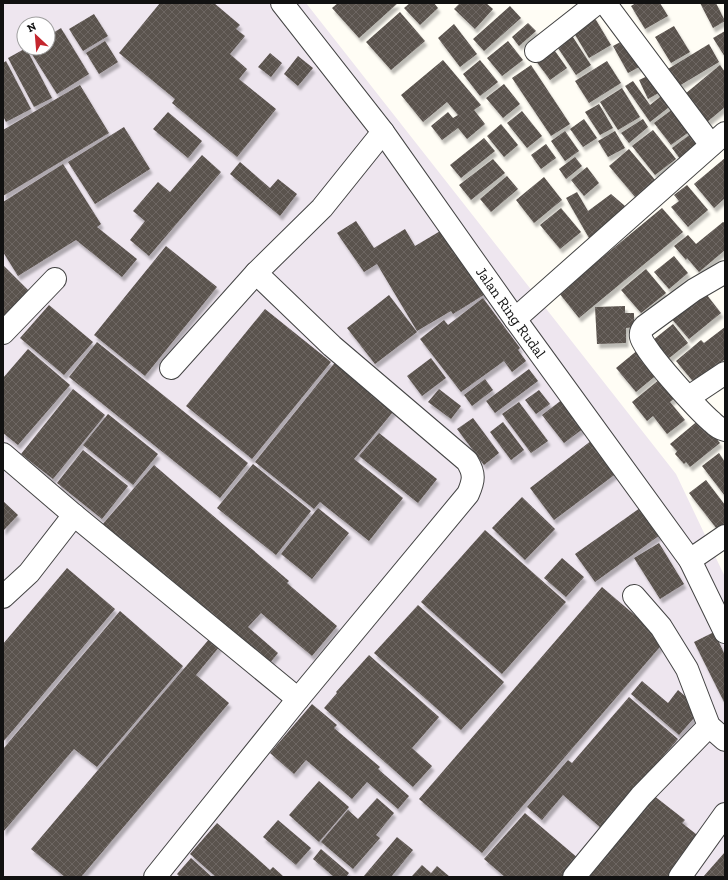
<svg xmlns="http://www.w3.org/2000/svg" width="728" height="880" viewBox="0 0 728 880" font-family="'Zilla Slab',serif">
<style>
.industrial{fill:#eee6ef;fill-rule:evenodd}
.building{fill:url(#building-cross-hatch);filter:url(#shadow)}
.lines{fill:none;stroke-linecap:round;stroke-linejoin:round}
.minor-casing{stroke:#444;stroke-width:24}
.minor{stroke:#fff;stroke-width:22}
.labels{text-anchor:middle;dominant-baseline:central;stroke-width:4;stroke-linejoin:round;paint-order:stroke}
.street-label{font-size:15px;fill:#111;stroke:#fff}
</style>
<defs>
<pattern id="building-cross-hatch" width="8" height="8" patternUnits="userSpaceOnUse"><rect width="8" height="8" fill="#5a524d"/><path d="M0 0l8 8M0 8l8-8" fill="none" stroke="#6d6662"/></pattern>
<filter id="shadow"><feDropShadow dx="2.5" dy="4.5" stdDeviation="1" flood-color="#0004"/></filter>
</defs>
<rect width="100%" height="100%" fill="#fffdf5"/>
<path class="industrial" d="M3 3H306L676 474 725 577V877H3ZM24 24H48V48H24Z"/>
<path class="building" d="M160 3H214L240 25 236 29 245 36 230 54 247 69 239 79 276 109 237 157 172 103 175 99 119 53Z
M338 3H398L359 38 332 8Z
M410 3H434L438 8 420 25 404 8Z
M460 3H486L493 9 475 29 454 9Z
M636 3H660L668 16 645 29 631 6Z
M700 3H716L725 21 713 28Z
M510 6 521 18 484 51 473 39Z
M400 12 425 41 391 70 366 42Z
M94 14 108 36 83 51 69 29Z
M593 15 611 45 589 58 571 28Z
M528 23 536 31 519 46 512 37Z
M454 24 477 54 460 67 438 38Z
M674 26 690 52 671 63 655 37Z
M61 28 89 74 57 94 28 48H48V36Z
M569 31 591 65 576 75 554 42Z
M725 31V57L713 38Z
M628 38 643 65 628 73 613 46Z
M105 41 118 62 99 74 86 53Z
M508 41 523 60 502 76 487 58Z
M550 44 567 68 550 80 533 57Z
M709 44 719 62 679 86 668 69Z
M26 48 52 98 34 107 8 58Z
M270 53 282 63 271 77 258 67Z
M298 56 313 68 298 86 284 74Z
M443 60 481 105 474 110 485 124 467 139 458 128 442 140 431 126 448 112 453 118 458 115 447 102 423 122 401 95Z
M480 60 498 82 480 96 463 74Z
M6 61 31 109 6 122 3 116V63Z
M607 61 621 83 589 103 575 81Z
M531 65 570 124 551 136 512 78Z
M720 65 725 72V107L707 122 685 94Z
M654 73 662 91 648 99 639 80Z
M633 81 650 105 665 93 673 104 650 122 625 86Z
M504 84 520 104 503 118 486 98Z
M80 85 109 133 3 196V130Z
M622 88 640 117 618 130 600 102Z
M599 104 613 128 600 135 585 112Z
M677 106 693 129 671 145 654 123Z
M522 111 542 136 527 148 507 123Z
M168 112 202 141 188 158 153 129Z
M584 119 597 138 583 147 570 129Z
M643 119 648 127 629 143 621 133Z
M501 124 518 145 504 157 487 136Z
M124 127 150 169 95 204 68 162Z
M653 130 676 159 655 175 632 146Z
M565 131 579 151 565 161 551 141Z
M615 131 625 148 608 157 598 141Z
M692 133 701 145 681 160 672 148Z
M484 138 495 151 461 178 450 165Z
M546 144 556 158 541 169 531 155Z
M629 149 656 181 636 198 609 166Z
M202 155 221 172 149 256 130 240 145 221 133 211 158 182 170 192Z
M575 157 582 166 566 179 559 169Z
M725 158V198L714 208 694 184Z
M493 159 505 173 471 200 459 185Z
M240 162 270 188 278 179 297 194 280 216 230 174Z
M63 164 101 224 97 227 137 259 122 277 76 240 18 276 3 252V202Z
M587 167 599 183 584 196 571 180Z
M507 176 518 189 491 212 480 199Z
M544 177 562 200 534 223 516 200Z
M687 185 708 210 688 227 671 207 679 201 674 195Z
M577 192 588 211 611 194 625 206 611 222 589 238 566 198Z
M561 208 581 232 560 249 540 225Z
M662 208 683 232 579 318 559 293Z
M356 221 374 248 405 229 415 246 447 227 487 293 453 314 451 311 417 331 377 264 364 272 337 233Z
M723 222 725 223V250L699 272 687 258 686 260 674 246 688 235 696 244Z
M166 246 217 287 145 376 94 335Z
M674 256 688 273 669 289 654 272Z
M3 265 32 294 3 323Z
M646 269 666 293 641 313 621 290Z
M703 290 721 313 689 339 670 317Z
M389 295 417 332 375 364 347 328Z
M483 298 520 348 518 350 526 361 512 372 504 361 461 392 420 339 444 320 448 325Z
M49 305 93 342 64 375 20 338Z
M625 306V313H634V327L626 328V343L597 344 595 307Z
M265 309 331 362 252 459 186 406Z
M673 324 688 343 668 359 653 340Z
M725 327V359L720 363 722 364 696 385 676 361 701 340 704 343Z
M97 342 248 463 220 498 69 377Z
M28 349 70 385 18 445 3 433V378Z
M639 349 659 373 636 392 616 368Z
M431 358 446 378 422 396 407 376Z
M337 360 397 407 354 459 403 498 369 541 320 502 314 509 255 462Z
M529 369 538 381 495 413 486 401Z
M485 379 493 390 472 406 464 395Z
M660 379 675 398 670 402 685 420 667 434 653 416 647 421 632 402Z
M73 389 105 415 53 479 21 454Z
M439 389 461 406 451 419 428 402Z
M539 390 550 404 536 414 525 400Z
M563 399 584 428 564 443 542 415Z
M519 402 548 441 531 453 502 414Z
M108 414 158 454 133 485 83 445Z
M473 418 499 453 484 465 457 429Z
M700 419 720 443 690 467 686 462 684 464 675 454 677 451 670 444Z
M503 422 524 450 511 460 490 432Z
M379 433 437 479 418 503 359 456Z
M596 437 621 470 554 520 530 488Z
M83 450 128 486 102 519 57 483Z
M719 453 725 462V496L702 466Z
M253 464 311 511 276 555 217 508Z
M154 465 289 581 287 583 337 626 312 656 261 613 248 627 278 653 269 664 102 525Z
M706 480 725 505V529L720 533 689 493Z
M522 497 555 529 525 560 492 528Z
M3 501 18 515 3 531Z
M318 508 349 533 312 579 281 554Z
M640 508 660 535 595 582 575 554Z
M485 530 566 602 502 674 421 602Z
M659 543 684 584 660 599 634 558Z
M562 558 584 577 566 597 544 578Z
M67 568 115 609 3 742V644Z
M602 587 665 641 482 853 419 799Z
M418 605 504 682 461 730 374 653Z
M120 611 183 666 97 767 74 749 3 832V749Z
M714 632 725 655V701L724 702 694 642Z
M210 638 220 646 196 675 229 703 81 877H65L31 849Z
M369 655 439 717 412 748 432 766 413 787 324 708 337 693 336 692Z
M642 681 668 703 678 690 701 710 679 735 631 694Z
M629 697 678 739 601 828 563 795 542 820 527 807 568 760 572 763Z
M312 704 337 725 334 728 380 767 378 769 409 796 398 809 367 782 352 799 306 760 294 774 270 753Z
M319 781 349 807 319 842 289 815Z
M653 795 685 820 682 823 701 838 670 877H587Z
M377 798 394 813 376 835 380 838 353 869 321 842 348 810 358 819Z
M525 813 579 859 563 877H505L484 859Z
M278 820 311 848 296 865 263 837Z
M217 823 270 870 273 867 284 877H216L190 854Z
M397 837 413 850 391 877H363Z
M321 849 349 873 346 877H334L313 859Z
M725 852V877H703Z
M191 858 212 877H180L177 874Z
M422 865 431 873 437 866 450 877H412V876Z"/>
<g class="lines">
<defs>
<g id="minor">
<path id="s1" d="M282 3 383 132 515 319 690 560 725 632"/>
<path d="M605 3 711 145"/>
<path d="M536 51 597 3"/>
<path d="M725 272 694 290 645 326C642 329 640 332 641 337 643 350 699 411 712 422 716 426 720 429 725 430"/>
<path d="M515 319 725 133"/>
<path d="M3 333 55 279"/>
<path d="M171 368 256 273"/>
<path d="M689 397 725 373"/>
<path d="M3 454 74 515 298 699"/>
<path d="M690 560 725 536"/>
<path d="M634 596 661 627 687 669 709 726 725 740"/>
<path d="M3 597 29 573 74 515"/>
<path d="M155 877 298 699 468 494C474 480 475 474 467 461L332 346 256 273 322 208 383 132"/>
<path d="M574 877 641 796 709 726"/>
<path d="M680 877 725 814"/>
</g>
</defs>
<use href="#minor" class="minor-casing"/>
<use href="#minor" class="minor"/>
</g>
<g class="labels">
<g class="street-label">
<text stroke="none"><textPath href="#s1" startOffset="385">Jalan Ring Rudal</textPath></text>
</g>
</g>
<rect width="728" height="880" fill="none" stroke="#111111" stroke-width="8"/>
<g transform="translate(36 36) rotate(334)"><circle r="19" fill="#ffffff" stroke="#a0a0a0"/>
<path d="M0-3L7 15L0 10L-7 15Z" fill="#c4262e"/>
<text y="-6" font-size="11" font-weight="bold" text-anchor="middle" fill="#111111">N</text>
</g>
</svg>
